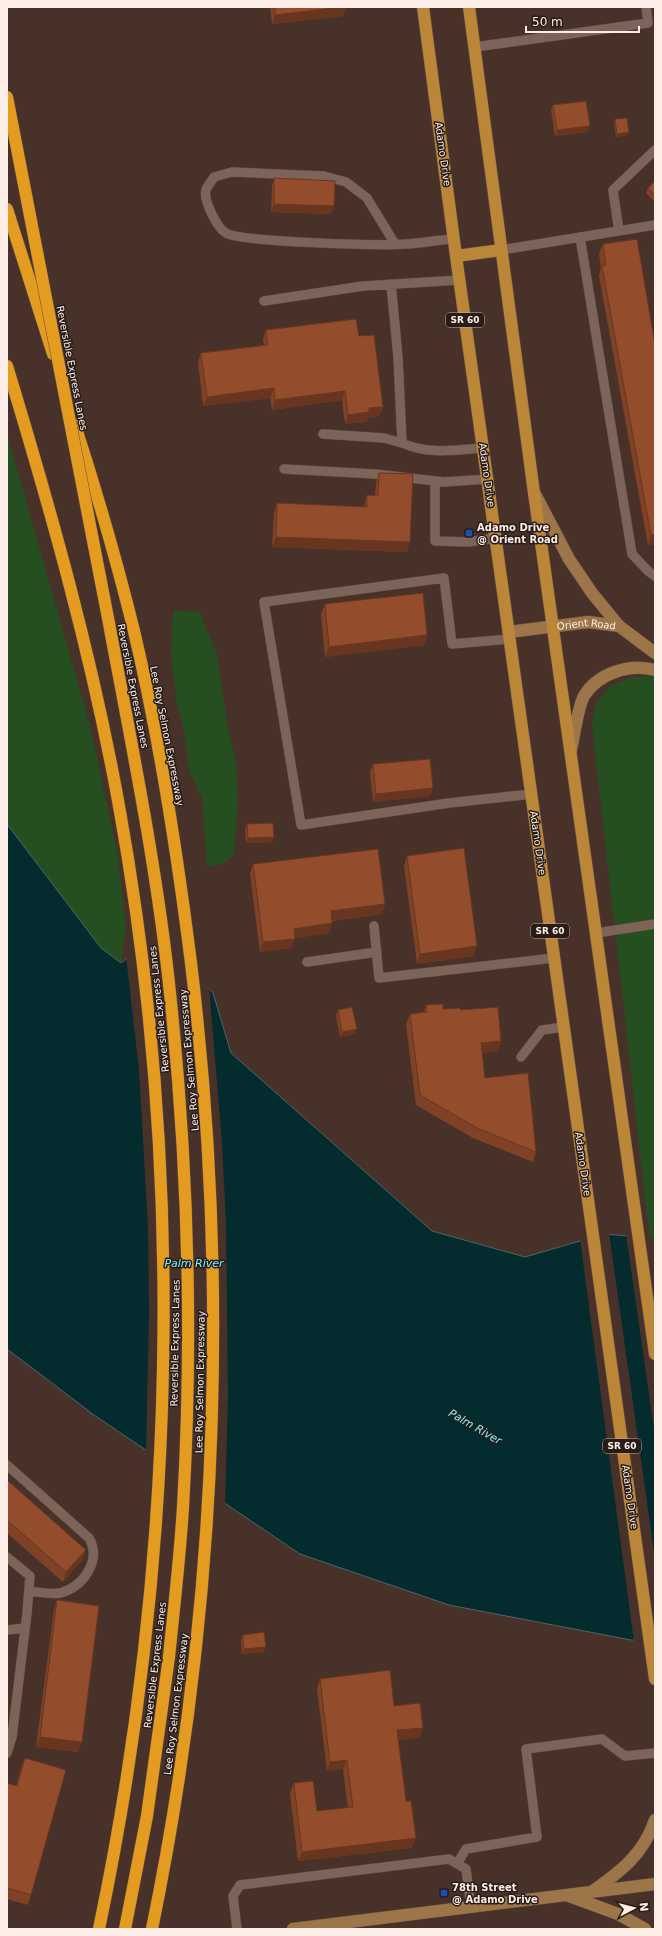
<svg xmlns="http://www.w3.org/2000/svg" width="662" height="1936" viewBox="0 0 662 1936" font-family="'DejaVu Sans',sans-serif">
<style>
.green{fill:#254f20}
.water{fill:#042c2f;stroke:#4e6666}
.pier{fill:#483128}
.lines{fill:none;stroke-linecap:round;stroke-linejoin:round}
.lane-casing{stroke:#645048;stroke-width:10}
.secondary-casing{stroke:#645048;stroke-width:13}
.primary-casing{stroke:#645048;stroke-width:13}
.highway-casing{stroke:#645048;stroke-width:13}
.lane{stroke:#7d6459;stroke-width:9}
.secondary{stroke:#9c7548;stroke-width:12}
.primary{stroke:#bb8637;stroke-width:12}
.highway{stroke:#e49c20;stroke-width:12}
.highway-bridge-casing{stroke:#645048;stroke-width:13;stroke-linecap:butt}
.highway-bridge{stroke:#e49c20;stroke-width:12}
.wall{fill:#7f4226}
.shaded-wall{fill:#68361f}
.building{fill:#944d2c;stroke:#68361f}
.transit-dot{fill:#1a4fb4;stroke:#271c18;stroke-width:1.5}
.labels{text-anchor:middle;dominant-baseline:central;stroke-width:3;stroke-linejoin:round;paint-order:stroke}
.shield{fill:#271c18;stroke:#bcaea8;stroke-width:1}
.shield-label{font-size:9px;font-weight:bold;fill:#fcede6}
.street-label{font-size:10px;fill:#fcede6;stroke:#271c18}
.poi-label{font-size:10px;font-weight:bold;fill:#fcede6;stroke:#271c18;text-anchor:start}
.water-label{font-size:11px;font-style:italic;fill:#7cf3fe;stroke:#271c18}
</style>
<rect width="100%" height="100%" fill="#483128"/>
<path class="green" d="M7 434 90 725 117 851 126 927 121 963 101 948 7 824Z
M173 610 200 613 217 655 228 729 236 761 238 799 234 855 225 862 207 868 202 799 189 770 183 725 177 704 171 655Z
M655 676V1240L650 1237 645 1197 592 726 595 705 609 687 631 677Z"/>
<path class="water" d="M7 824 101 948 121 963 150 940 185 962 213 993 231 1053 432 1231 525 1257 604 1234 640 1237 655 1243V1641L631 1640 449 1605 300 1554 94 1415 7 1349Z"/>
<path class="pier" d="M150 938 186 960 209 986 222 1143 226 1224 228 1395 225 1506 146 1453 149 1315 148 1226 139 1070 126 956Z
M603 1232 609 1233 655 1559V1643L634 1642 580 1239Z
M626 1234 641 1235 655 1241V1436Z"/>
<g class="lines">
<defs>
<path id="lane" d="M475 47 648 23 646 7
M619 231 613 190 655 150
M580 237 632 554 648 571 655 576
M395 244 367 198 346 182 324 176 232 172 214 177C212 181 207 186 206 190 203 200 217 228 226 233 240 242 382 246 406 244 422 243 438 240 454 239
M501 250 655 225
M264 301 363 286 460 280
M323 434 384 438 402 443 398 357 391 284
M402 443C429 455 455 450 483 448
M284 469 375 474 444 482 488 479
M435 481V541L468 542 496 538
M510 639 452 644 444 578 264 602 301 825 449 803 532 794
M374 926 379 978 554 958
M596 933 655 924
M307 962 377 952
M521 1057 542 1030 564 1027
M7 1465 89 1538C102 1561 83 1587 60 1593 50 1595 39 1592 29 1591
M7 1557 30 1576 27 1613 12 1737 7 1753
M7 1630 25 1628
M457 1864 466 1849 537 1837 526 1749 602 1739 625 1756 655 1753
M237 1929 233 1896 240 1885 449 1859 466 1869 471 1907"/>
<g id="secondary">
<path d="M535 494 569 559 592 593 619 626"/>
<path id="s1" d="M509 632 588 622 619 626 655 653"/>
<path d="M571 750C574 737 578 706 584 696 598 673 630 663 655 670"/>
<path d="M593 1891C621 1871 643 1855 655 1820"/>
<path d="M569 1896 618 1914 645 1929"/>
<path d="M293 1929 655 1884"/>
</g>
<path id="primary" d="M423 7 456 256 655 1679
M469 7 534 493 655 1354
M456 256 501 250"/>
<path id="highway" d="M7 209 53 354
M7 366C51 511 92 656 119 806 186 1176 176 1561 99 1929
M75 425C97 493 117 562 134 631 160 740 177 852 191 963 230 1285 217 1611 152 1929
M125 1929 147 1816 169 1657"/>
</defs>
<use href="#lane" class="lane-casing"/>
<use href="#secondary" class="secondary-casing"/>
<use href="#primary" class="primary-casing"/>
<use href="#highway" class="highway-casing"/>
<use href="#lane" class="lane"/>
<use href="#secondary" class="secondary"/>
<use href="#primary" class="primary"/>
<use href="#highway" class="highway"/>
<defs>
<path id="highway-bridge" d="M7 97C40 271 75 444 108 618 131 742 157 867 170 993 188 1163 193 1336 183 1507 180 1557 174 1607 169 1657"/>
</defs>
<use href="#highway-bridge" class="highway-bridge-casing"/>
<use href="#highway-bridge" class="highway-bridge"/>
</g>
<path class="wall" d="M270 7H347L343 16 272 24Z
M553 105 588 132 555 136 551 110Z
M615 119 629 132 628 135 616 137 614 122Z
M274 178 331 214 271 212 272 186Z
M655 181V202L646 193 648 188Z
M603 244 655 345V544L648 545 599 276 601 268 599 254Z
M266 330 359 336 383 407 379 416 368 418 366 422 345 424 342 400 272 410 270 398 203 406 198 362 201 353 264 345 263 339Z
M379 473 407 552 272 547 274 513 277 503 364 507 367 495 375 496 376 483Z
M325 604 427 635 424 645 325 657 321 614Z
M373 764 433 788 430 796 373 802 370 772Z
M247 824 274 837 272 842 246 843 245 829Z
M407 856 474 956 417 964 404 866Z
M253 864 385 904 382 914 332 921 329 933 295 938 291 948 260 952 250 874Z
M426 1005 443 1009 461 1010 501 1041 498 1051 482 1053 485 1078 536 1152 533 1162 473 1138 416 1105 406 1024 410 1014 424 1012Z
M338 1010 355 1034 340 1037 336 1015Z
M7 1480 82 1560 63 1582 7 1533Z
M57 1600 82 1742 78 1752 36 1747 54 1610Z
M243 1635 264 1652 242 1654 241 1640Z
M320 1679 394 1706 420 1737 398 1740 406 1801 412 1848 298 1861 290 1793 294 1783 317 1811 348 1808 343 1769 327 1771 317 1689Z
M25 1758 31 1895 28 1905 7 1899V1783L16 1786 21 1768Z"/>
<path class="shaded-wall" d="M342 7H347L343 16 272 24 275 15Z
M590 126 588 132 555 136 557 130Z
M629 132 628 135 616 137 617 134Z
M274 204 334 206 331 214 271 212Z
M274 388 270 398 203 406 207 397Z
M345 391 342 400 272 410 275 400Z
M383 407 379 416 368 418 366 422 345 424 348 415 369 408Z
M651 535H655V544L648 545Z
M276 537 410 542 407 552 272 547Z
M427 635 424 645 325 657 329 647Z
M433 788 430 796 373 802 376 794Z
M274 837 272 842 246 843 248 838Z
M385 904 382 914 327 921 331 911Z
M332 923 329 933 290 939 294 929Z
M295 939 291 948 260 952 263 942Z
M477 946 474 956 417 964 420 954Z
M357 1029 355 1034 340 1037 342 1032Z
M501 1041 498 1051 477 1053 481 1043Z
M86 1550 82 1560 63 1582 66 1572Z
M266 1647 264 1652 242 1654 244 1649Z
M423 1728 420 1737 394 1740 397 1730Z
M40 1737 82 1742 78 1752 36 1747Z
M347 1760 343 1769 327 1771 330 1762Z
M416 1838 412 1848 298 1861 302 1852Z"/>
<path class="building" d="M275 7H342L275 15Z
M586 101 590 126 557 130 553 105Z
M627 118 629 132 617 134 615 119Z
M274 178 335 181 334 206 274 204Z
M655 181V195L648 188Z
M637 239 655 345V535H651L602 266 606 265 603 244Z
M356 319 359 336 374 335 383 407 369 408V412L348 415 345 391 275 400 274 388 207 397 201 353 268 345 266 330Z
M379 473 413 474 410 542 276 537 277 503 367 507V495L378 496Z
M423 593 427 635 329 647 325 604Z
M430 759 433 788 376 794 373 764Z
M273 823 274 837 248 838 247 824Z
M464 848 477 946 420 954 407 856Z
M378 849 385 904 331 911 332 923 294 929 295 939 263 942 253 864Z
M443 1004V1009L460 1008 461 1010 498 1007 501 1041 481 1043 485 1078 528 1073 536 1152 477 1128 420 1095 410 1014 427 1012 426 1005Z
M352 1007 357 1029 342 1032 338 1010Z
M7 1480 86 1550 66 1572 7 1520Z
M57 1600 99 1606 82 1742 40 1737Z
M264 1632 266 1647 244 1649 243 1635Z
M390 1670 394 1706 420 1703 423 1728 397 1730 406 1801H411L416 1838 302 1852 294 1783 313 1781 317 1811 353 1807 347 1760 330 1762 320 1679Z
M25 1758 66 1770 31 1895 7 1888V1826L8 1823H7V1783L17 1786Z"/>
<g class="transit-dot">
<rect x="465" y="529" width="8" height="8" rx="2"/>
<rect x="440" y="1889" width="8" height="8" rx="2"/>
</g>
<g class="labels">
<g class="shield">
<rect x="446" y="313" width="38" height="14" rx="3"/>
<rect x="531" y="924" width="38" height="14" rx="3"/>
<rect x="603" y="1439" width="38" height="14" rx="3"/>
</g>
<g class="shield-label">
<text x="465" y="320">SR 60</text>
<text x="550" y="931">SR 60</text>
<text x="622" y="1446">SR 60</text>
</g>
<g class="street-label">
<text transform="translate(443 154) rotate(82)">Adamo Drive</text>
<text transform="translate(72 368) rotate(79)">Reversible Express Lanes</text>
<text transform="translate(487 475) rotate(82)">Adamo Drive</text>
<text stroke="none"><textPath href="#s1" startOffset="78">Orient Road</textPath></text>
<text transform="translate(133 686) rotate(79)">Reversible Express Lanes</text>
<text transform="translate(167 736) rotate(79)">Lee Roy Selmon Expressway</text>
<text transform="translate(538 843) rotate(82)">Adamo Drive</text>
<text transform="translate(159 1009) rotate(-96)">Reversible Express Lanes</text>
<text transform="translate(189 1060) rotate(-95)">Lee Roy Selmon Expressway</text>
<text transform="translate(583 1164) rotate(82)">Adamo Drive</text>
<text transform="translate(175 1343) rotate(-89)">Reversible Express Lanes</text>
<text transform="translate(200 1382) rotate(-89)">Lee Roy Selmon Expressway</text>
<text transform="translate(630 1497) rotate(82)">Adamo Drive</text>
<text transform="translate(155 1665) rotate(-83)">Reversible Express Lanes</text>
<text transform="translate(176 1704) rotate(-83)">Lee Roy Selmon Expressway</text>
</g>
<g class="poi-label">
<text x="477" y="527">Adamo Drive<tspan x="477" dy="12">@ Orient Road</tspan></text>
<text x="452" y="1887">78th Street<tspan x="452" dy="12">@ Adamo Drive</tspan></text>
</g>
<g class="water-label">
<text x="194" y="1263">Palm River</text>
<text transform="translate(475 1427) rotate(30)">Palm River</text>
</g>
</g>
<rect width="662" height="1936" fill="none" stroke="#fcede6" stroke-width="16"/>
<g transform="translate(634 1908) rotate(83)" stroke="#271c18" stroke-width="3" paint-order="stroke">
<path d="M0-3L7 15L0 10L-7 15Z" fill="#fcede6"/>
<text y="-6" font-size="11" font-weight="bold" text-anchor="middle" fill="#fcede6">N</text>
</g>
<path d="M526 26v6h113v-6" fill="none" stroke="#fcede6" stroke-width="2"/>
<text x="532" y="26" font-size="12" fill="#fcede6" stroke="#271c18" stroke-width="3" paint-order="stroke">50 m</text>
</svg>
